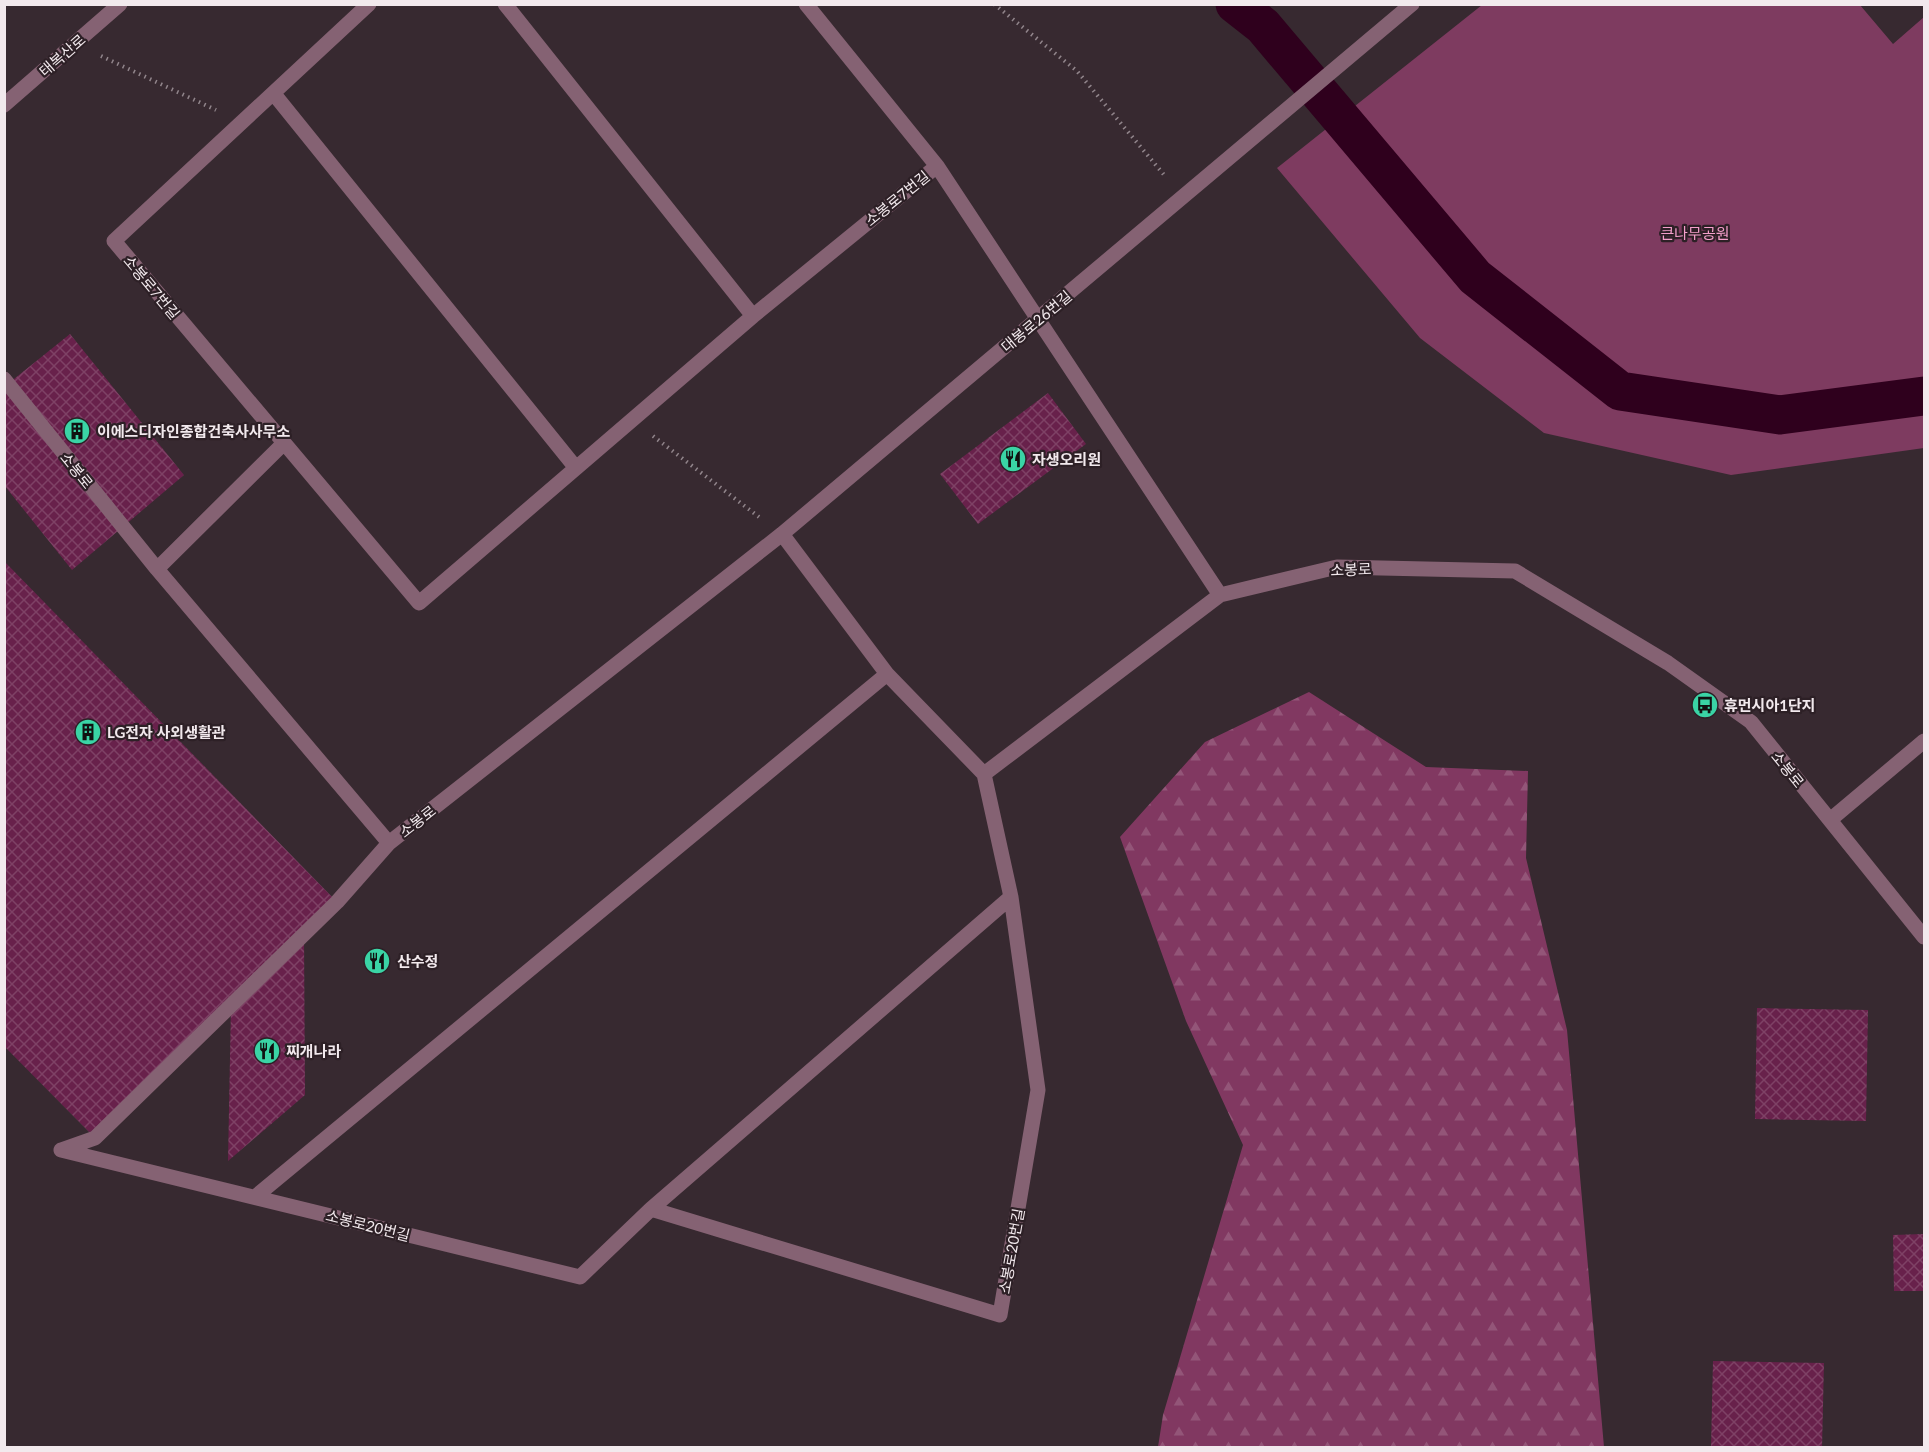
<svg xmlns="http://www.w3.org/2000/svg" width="1929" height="1452" viewBox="0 0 1929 1452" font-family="Lato,'Noto Sans KR',sans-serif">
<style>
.green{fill:#7e3b60}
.forest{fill:url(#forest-firs)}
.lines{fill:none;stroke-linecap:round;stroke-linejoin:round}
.canal{stroke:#2f001d;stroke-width:39}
.building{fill:url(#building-cross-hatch)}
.path{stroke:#91858b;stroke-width:4;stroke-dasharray:1.5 4.5;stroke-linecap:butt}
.minor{stroke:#856273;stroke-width:15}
.labels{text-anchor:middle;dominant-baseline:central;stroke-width:4.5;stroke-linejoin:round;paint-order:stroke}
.street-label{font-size:15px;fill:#f2e9ed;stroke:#2d2026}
.park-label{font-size:15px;fill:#f49fcb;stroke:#2d2026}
.poi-label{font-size:15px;font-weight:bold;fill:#f2e9ed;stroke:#2d2026;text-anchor:start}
</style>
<defs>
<pattern id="forest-firs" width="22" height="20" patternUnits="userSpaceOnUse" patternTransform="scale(1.5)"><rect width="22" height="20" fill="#813861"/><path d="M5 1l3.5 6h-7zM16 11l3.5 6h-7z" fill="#935578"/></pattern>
<pattern id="building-cross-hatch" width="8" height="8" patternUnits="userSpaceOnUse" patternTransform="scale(1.5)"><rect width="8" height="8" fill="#68214b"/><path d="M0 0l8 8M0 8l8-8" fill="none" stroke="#7e4165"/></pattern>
</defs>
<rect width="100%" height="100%" fill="#372930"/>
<path class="green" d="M1482 5H1860L1893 44 1924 17V448L1731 475 1544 433 1420 338 1277 168Z"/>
<path class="forest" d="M1309 692 1426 767 1528 771 1526 858 1567 1030 1604 1447H1158L1163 1415 1243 1145 1186 1021 1120 837 1205 742Z"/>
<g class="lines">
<path class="canal" d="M1235 4 1263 26 1475 277 1620 391 1780 415 1924 396"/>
</g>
<path class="building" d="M70 334 184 475 72 570 4 485V387Z
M1048 393 1086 444 978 524 940 474Z
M4 561 337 902 304 935 305 1095 228 1161 231 1006 95 1138 4 1046Z
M1757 1008 1868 1010 1866 1121 1755 1119Z
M1924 1234V1291H1894L1893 1235Z
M1713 1361 1824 1363 1822 1448H1711Z"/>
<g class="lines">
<path class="path" d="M994 4 1077 71 1165 176
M101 56 216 110
M653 436 759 517"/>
<path class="minor" d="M369 4 114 241 419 603 753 316 937 166
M505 4 753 316
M806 4 937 166 1220 595
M274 94 576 468
M4 105 120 4
M4 379 157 569 389 843
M782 534 887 674 984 774
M157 569 283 444
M984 774 1220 595 1337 567 1515 571 1668 663 1751 722 1924 937
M1830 820 1924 741
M61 1150 95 1138 337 902 389 843 782 534 1412 4
M61 1150 580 1277 651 1209 1000 1315 1038 1090 1011 897 984 774
M255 1197 887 674
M651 1209 1011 897"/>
</g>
<defs>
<symbol id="building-disc" viewBox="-11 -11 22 22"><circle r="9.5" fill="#3ad4a5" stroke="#2d2026"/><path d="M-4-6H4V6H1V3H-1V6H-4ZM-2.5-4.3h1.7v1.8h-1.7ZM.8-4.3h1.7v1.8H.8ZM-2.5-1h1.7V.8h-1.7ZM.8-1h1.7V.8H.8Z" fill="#111"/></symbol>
<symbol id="restaurant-disc" viewBox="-11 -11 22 22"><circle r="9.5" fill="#3ad4a5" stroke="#2d2026"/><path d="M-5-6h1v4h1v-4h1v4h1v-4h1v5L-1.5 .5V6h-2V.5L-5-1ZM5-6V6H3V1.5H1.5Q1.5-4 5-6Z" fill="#111"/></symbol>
<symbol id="bus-disc" viewBox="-11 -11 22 22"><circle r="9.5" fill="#3ad4a5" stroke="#2d2026"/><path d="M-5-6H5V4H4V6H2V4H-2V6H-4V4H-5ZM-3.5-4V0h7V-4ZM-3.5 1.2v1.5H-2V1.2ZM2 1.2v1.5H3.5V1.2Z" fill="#111"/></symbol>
</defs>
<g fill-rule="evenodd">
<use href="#building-disc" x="62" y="416" width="30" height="30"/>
<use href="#restaurant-disc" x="998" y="444" width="30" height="30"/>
<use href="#bus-disc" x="1690" y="690" width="30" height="30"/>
<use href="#building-disc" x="73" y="717" width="30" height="30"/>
<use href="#restaurant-disc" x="362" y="946" width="30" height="30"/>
<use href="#restaurant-disc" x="252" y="1036" width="30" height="30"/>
</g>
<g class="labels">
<g class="street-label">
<text transform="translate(62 55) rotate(-41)">태복산로</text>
<text transform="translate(897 198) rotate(-39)">소봉로7번길</text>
<text transform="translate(152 287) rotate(50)">소봉로7번길</text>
<text transform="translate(1036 321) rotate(-40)">대봉로26번길</text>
<text transform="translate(77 470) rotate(51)">소봉로</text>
<text transform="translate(1351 569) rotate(-2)">소봉로</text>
<text transform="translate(1788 769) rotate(51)">소봉로</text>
<text transform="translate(417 821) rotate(-38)">소봉로</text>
<text transform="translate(368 1225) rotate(14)">소봉로20번길</text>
<text transform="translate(1011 1251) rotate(-80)">소봉로20번길</text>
</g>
<g class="park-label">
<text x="1695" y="233">큰나무공원</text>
</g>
<g class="poi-label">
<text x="97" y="431">이에스디자인종합건축사사무소</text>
<text x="1032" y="459">자생오리원</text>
<text x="1724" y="705">휴먼시아1단지</text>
<text x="107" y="732">LG전자 사외생활관</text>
<text x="397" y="961">산수정</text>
<text x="286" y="1051">찌개나라</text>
</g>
</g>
<rect width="1929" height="1452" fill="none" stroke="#f2e9ed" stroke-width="12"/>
</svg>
